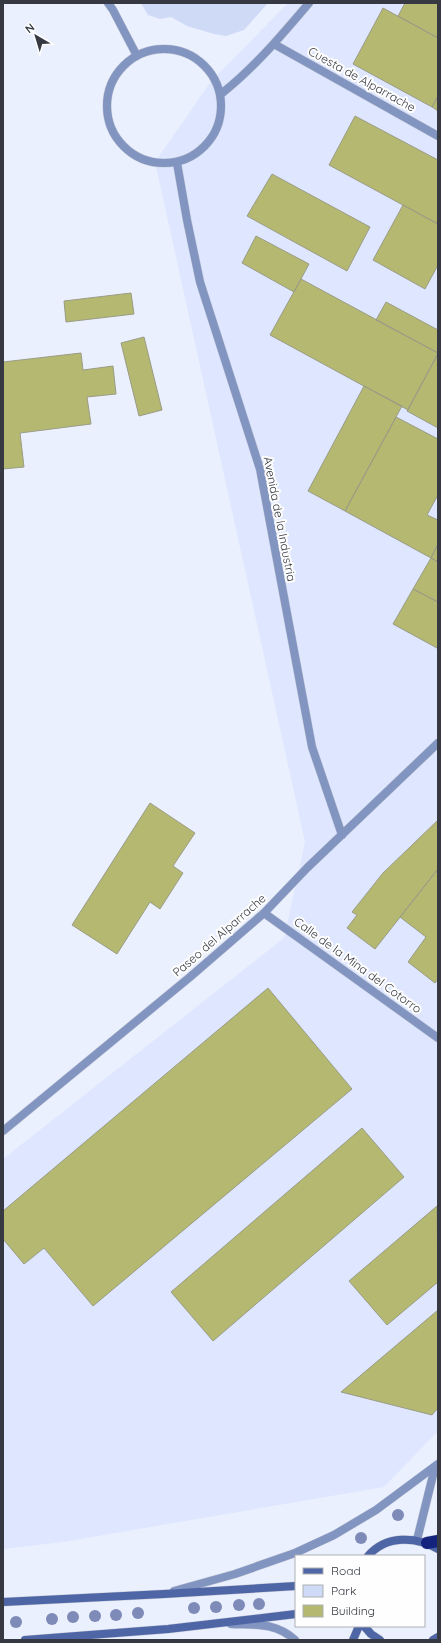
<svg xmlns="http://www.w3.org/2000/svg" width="441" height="1643" viewBox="0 0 441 1643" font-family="Quicksand,sans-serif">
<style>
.built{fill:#dee7ff}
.green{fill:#cfdaf6}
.building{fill:#b5b871;stroke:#9a9c85}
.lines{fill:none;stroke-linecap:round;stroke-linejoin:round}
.street-casing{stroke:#c7cbd8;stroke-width:9}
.secondary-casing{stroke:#c7cbd8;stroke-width:9}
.highway-casing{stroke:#c7cbd8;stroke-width:13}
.street{stroke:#8294c0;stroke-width:8}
.secondary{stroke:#4f66a6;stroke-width:8}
.highway{stroke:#13237e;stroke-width:12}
.tree{fill:#7e8bb9}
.labels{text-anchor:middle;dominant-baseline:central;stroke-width:4;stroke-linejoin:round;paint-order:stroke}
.street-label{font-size:12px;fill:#363942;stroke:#fefefe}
</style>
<rect width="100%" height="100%" fill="#ebf0fe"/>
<path class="built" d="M288 3H438V1431L384 1487 63 1542 3 1549V1159L284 938 305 842 155 162 212 80Z"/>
<path class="green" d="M141 3H268L244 30 226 36 214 34 187 26 171 17 160 19 148 15Z"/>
<path class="building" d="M405 3H438V38L398 16Z
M383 8 438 38V96L432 107 353 64Z
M438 96V111L432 107Z
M355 116 438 160V224L329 165Z
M272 174 370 227 347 271 247 216Z
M403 205 438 224V265L425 289 373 260Z
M256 236 309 264 294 292 242 263Z
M301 279 438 353 408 410 270 335Z
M131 293 134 314 66 322 64 301Z
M386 302 438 330V353L376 320Z
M144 337 162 410 139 416 121 343Z
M81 353 83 370 113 366 116 394 87 397 91 424 20 433 24 467 3 469V362Z
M438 354V428L407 411Z
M364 386 402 406 345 511 308 491Z
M396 417 438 439V495L427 515 438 520V544L431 558 345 511Z
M438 544V562L431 558Z
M431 558 438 562V602L413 589Z
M413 589 438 602V645L437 648 393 624Z
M150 803 195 833 173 866 183 873 160 909 150 902 117 954 72 925Z
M438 820V869L375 949 347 928 357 915 352 912 383 873Z
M438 869V979L435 983 408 962 426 937 400 917Z
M268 988 352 1089 93 1306 44 1248 24 1264 3 1239V1211Z
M362 1128 404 1177 213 1341 171 1292Z
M437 1206 438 1282 387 1325 349 1281Z
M438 1310V1408L432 1415 341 1392Z"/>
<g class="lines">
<defs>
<path id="street" d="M108 3 113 10 137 56
M274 44 438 136
M107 106a57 57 0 1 1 114 0a57 57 0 1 1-114 0Z
M221 94C254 68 282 35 309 3
M177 163 187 220 200 282 260 469 312 747 342 835
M264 913 438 1038
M3 1131 190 977 264 913 307 868 438 743
M417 1540 435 1467
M174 1591 235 1574 295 1553 334 1535 376 1510 438 1464
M231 1624C255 1625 276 1622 295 1640"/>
<path id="secondary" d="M368 1556C386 1535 416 1536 438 1549
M3 1602 164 1594 296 1586
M364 1626 371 1634 380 1640
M25 1640 168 1629 296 1614
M353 1640 359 1626
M433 1640 438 1637"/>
<path id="highway" d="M427 1543 438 1541"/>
</defs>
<use href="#street" class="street-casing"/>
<use href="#secondary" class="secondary-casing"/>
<use href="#highway" class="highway-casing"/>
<use href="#street" class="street"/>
<use href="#secondary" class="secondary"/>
<use href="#highway" class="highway"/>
</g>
<g class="tree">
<circle cx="398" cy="1515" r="6"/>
<circle cx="361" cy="1538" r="6"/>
<circle cx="259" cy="1604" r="6"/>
<circle cx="239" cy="1605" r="6"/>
<circle cx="216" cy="1607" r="6"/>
<circle cx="194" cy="1608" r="6"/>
<circle cx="138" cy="1613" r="6"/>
<circle cx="116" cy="1615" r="6"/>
<circle cx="95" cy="1616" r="6"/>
<circle cx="73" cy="1617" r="6"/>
<circle cx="52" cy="1619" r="6"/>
<circle cx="16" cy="1622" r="6"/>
</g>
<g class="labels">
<g class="street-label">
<text transform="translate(362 79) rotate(29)">Cuesta de Alparrache</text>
<text transform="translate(280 519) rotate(79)">Avenida de la Industria</text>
<text transform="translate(219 935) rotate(-41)">Paseo del Alparrache</text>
<text transform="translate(358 965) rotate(36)">Calle de la Mina del Cotorro</text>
</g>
</g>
<rect width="441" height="1643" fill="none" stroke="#363942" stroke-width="8"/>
<rect x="295" y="1555" width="130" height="72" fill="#fefefe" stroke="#aeafb3"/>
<rect x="303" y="1568" width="20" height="6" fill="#4f66a6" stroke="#aeafb3"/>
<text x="331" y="1575" font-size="12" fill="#363942">Road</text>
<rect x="303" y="1585" width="20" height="12" fill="#cfdaf6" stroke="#aeafb3"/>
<text x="331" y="1595" font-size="12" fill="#363942">Park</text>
<rect x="303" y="1605" width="20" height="12" fill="#b5b871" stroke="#aeafb3"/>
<text x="331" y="1615" font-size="12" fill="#363942">Building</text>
<g transform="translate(36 36) rotate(322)" stroke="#fefefe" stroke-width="3" paint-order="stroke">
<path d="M0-3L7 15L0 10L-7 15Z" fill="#363942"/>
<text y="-6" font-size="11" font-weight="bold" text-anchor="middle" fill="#363942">N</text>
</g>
</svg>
